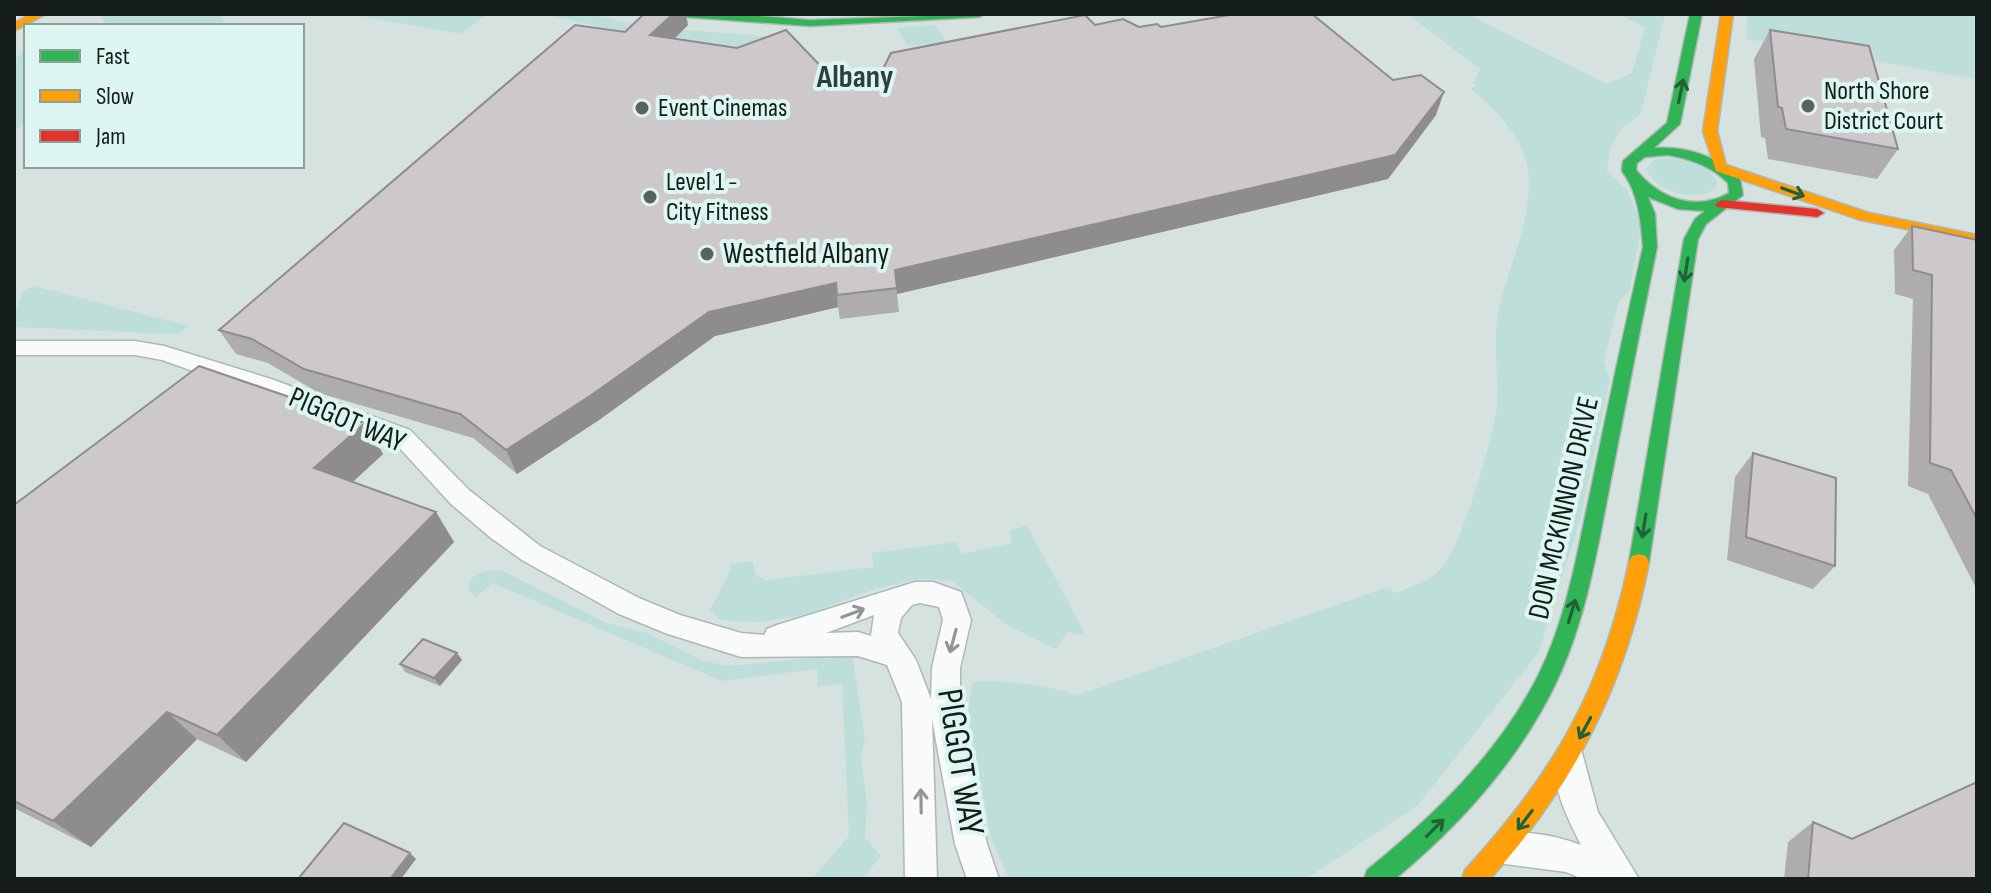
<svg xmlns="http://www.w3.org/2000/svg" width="1991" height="893" viewBox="0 0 1991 893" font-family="'Sofia Sans Condensed',sans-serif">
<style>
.green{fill:#bedfd9}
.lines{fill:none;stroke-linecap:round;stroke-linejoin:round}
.street-casing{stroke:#aeb8b6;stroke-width:3}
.fast-casing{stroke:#aeb8b6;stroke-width:3}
.slow-casing{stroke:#aeb8b6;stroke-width:3}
.jam-casing{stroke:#aeb8b6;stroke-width:3}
.street{fill:#f9fbfa;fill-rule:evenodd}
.fast{fill:#30b455;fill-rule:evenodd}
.slow{fill:#ff9f0a;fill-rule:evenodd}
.jam{fill:#e5322d;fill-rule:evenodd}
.wall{fill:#afacaf}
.shaded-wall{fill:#8f8c8e}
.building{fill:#ccc8cb;stroke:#8f8c8e;stroke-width:2}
.oneway{stroke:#216135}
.oneway2{stroke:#929796}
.poi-dot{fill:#586260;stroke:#ddf6f1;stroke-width:3}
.labels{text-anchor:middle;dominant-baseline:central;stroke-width:8;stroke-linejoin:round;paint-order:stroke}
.far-poi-label{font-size:26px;fill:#141d1b;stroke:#ddf6f1;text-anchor:start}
.poi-label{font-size:30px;fill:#141d1b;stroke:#ddf6f1;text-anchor:start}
.street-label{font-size:30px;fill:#141d1b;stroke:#ddf6f1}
.far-district-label{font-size:32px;font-weight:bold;fill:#2c403d;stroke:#ddf6f1}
.near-street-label{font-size:36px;fill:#141d1b;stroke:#ddf6f1}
</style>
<rect width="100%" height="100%" fill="#d6e2e0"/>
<path class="green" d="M101 14H221L226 26H115L104 22Z
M348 14H487L461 34Z
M543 14H588L649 27 778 37 762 50 649 38Z
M1407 14H1468L1607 84 1632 73 1645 27 1618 14H1665L1641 114 1623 127 1610 147 1607 171 1627 190 1642 223 1630 290 1619 301 1604 361 1610 380 1580 520 1539 652 1418 805 1306 879H1009L991 838 968 715 972 682C995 679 1056 685 1075 696L1388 587 1395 593C1410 587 1431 581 1442 567 1463 542 1490 446 1496 412 1500 382 1493 350 1497 320 1505 271 1534 221 1528 171 1524 137 1494 108 1470 88L1477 86 1473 83 1480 69Z
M1747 14H1977V79L1746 39Z
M935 25 947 43 908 46 896 28Z
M26 50V124L14 130V58Z
M1660 158C1679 158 1714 163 1718 186 1700 205 1656 192 1646 170L1652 161Z
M34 286 181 324 189 326 178 334H172L14 327V315L23 291Z
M1027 525 1086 636 1067 632 1056 649 1007 625 952 581 918 579 872 590 805 615 760 622 720 620 710 610 727 577 731 564 753 561 756 575 766 580 873 567 872 553 957 542 961 554 1012 543 1009 531Z
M484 571H503L604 622 647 633 703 661 728 666 852 654 865 739 861 757 867 804 865 838 881 856 862 879H812L849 836 842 684 818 687 817 669 722 681 492 583 477 597 468 591 471 578Z"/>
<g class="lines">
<defs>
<path id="street" d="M14 341H135L164 346 271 379 410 430 469 490 540 546 639 598 680 615 741 633 764 635 767 629 777 625 915 582H933L961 592 971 620 960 668V709L987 844 999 879H967L955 844 932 719 937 879H905L902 702 887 665 858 656 741 657 665 633 619 614 522 560 491 538 451 504 394 442 162 360 135 355H14ZM920 603 939 607 943 620 932 668 931 699 916 660 898 633 901 618 912 605ZM874 615 871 636 858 632 826 633Z
M1570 745 1581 749 1598 812 1639 879H1582L1566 872 1505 864 1494 859 1489 848 1494 837C1517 827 1558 836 1581 845 1568 819 1546 778 1559 749Z"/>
<path id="fast" d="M680 14H733L810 20 985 14 979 17 810 26 686 17Z
M1690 14H1702L1680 124 1654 148C1686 146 1718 156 1740 179L1743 195 1706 224 1698 239 1649 562 1646 568 1639 570 1632 568 1629 562 1684 239 1695 219 1705 211 1678 209 1648 197 1655 214 1657 247C1641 324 1626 402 1611 479 1597 550 1586 623 1553 689 1516 763 1459 826 1395 879H1364L1367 870C1434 816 1498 754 1538 676 1568 616 1578 548 1592 484 1608 405 1625 326 1643 247 1641 220 1638 192 1622 171L1623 161 1667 123ZM1668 155C1691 159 1711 166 1728 183L1729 193C1695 212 1660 199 1636 170L1637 163 1645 157Z"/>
<path id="slow" d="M31 14H46L14 31V23Z
M1721 14H1733L1717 131 1726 165 1869 213 1977 235V243L1861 220 1716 171 1703 131Z
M1639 554 1646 556 1649 562C1625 687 1574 784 1490 879H1462L1465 870C1553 774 1602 691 1629 562L1632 556Z"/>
<path id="jam" d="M1722 200 1817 209 1824 213 1817 217 1717 207 1715 204Z"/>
</defs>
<use href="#street" class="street-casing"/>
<use href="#fast" class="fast-casing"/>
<use href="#slow" class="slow-casing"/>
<use href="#jam" class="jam-casing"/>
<use href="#street" class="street"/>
<use href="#fast" class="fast"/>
<use href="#slow" class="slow"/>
<use href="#jam" class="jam"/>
</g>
<path class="wall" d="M688 25 674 39 832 78 880 75 1095 25 1161 27 1436 115 1388 179 897 294 899 312 840 319 838 307 715 336 599 420 517 474 473 438 319 393 268 363 236 354 219 330 625 32Z
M1770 30 1898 149 1877 179 1768 159 1765 138 1761 137 1754 59Z
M1912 226 1977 240V590L1928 494 1908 486 1913 299 1895 294 1894 250Z
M365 423 383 454 353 482 436 512 454 542 246 762 197 739 91 847 14 808V505Z
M1753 453 1835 566 1813 589 1727 560 1735 477Z
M457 653 462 660 440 686 405 672 400 664Z
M1813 822 1852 839 1977 879H1784L1788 842Z"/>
<path class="shaded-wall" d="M673 14H686L688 25 656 57 650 35Z
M1444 92 1436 115 1388 179 897 294 895 270Z
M836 283 838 307 715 336 599 420 517 474 506 450 709 312Z
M365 423 383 454 335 498 314 468Z
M436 512 454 542 246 762 217 735Z
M457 653 462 660 440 686 434 678Z
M167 712 197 739 91 847 53 821Z
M410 853 416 859 401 879H390Z"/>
<path class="building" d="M644 14H673L650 35 737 48 786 30 832 78 880 75 891 53 1085 15 1095 25 1123 19 1139 27 1157 24 1161 27 1235 14H1312L1393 80 1421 75 1444 92 1395 155 895 270 897 288 837 295 836 283 709 312 590 396 506 450 460 414 304 369 252 339 219 330 575 25 625 32Z
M1770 30 1869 46 1898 149 1786 129 1782 108 1778 107Z
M1912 226 1977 240V519L1951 470 1930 463 1932 275 1913 270Z
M199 366 365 423 314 468 436 512 217 735 167 712 53 821 14 801V505Z
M1753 453 1836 478 1835 566 1746 537Z
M423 639 457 653 434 678 400 664Z
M1977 782V879H1808L1813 822 1852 839Z
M344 823 410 853 390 879H298Z"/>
<defs><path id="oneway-shaft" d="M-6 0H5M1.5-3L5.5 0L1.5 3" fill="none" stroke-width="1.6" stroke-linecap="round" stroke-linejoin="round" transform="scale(2)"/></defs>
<g class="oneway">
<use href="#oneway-shaft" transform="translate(1681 91) rotate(-78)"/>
<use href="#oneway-shaft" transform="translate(1793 192) rotate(20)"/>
<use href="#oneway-shaft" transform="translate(1686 270) rotate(99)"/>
<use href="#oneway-shaft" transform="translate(1644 526) rotate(99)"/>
<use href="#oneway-shaft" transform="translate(1572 611) rotate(-73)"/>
<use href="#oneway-shaft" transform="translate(1585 728) rotate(118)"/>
<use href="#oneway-shaft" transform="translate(1525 820) rotate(127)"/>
<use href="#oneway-shaft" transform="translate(1435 828) rotate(-45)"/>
</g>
<g class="oneway2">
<use href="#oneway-shaft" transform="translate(853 613) rotate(-21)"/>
<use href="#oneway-shaft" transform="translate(953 641) rotate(105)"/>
<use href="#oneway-shaft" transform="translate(921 801) rotate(-91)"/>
</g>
<g class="poi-dot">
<circle cx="1808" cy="106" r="8"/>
<circle cx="642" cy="108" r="8"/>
<circle cx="650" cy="197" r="8"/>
<circle cx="707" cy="254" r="8"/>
</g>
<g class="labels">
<g class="far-poi-label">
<text x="1824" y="91">North Shore<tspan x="1824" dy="30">District Court</tspan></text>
<text x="658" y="108">Event Cinemas</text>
<text x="666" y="182">Level 1 -<tspan x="666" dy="30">City Fitness</tspan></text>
</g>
<g class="poi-label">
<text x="723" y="254">Westfield Albany</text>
</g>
<g class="street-label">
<text transform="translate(347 420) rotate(23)">PIGGOT WAY</text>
<text transform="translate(1564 508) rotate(-77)">DON MCKINNON DRIVE</text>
</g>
<g class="far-district-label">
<text x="855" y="77">Albany</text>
</g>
<g class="near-street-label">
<text transform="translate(960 762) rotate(81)">PIGGOT WAY</text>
</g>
</g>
<rect width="1991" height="893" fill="none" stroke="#141d1b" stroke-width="32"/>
<rect x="24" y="24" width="280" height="144" fill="#ddf6f1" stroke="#8d9f9b" stroke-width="2"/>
<rect x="40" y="50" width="40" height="12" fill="#30b455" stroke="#8d9f9b" stroke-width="2"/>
<text x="96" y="64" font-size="24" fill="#141d1b">Fast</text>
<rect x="40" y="90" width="40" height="12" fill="#ff9f0a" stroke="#8d9f9b" stroke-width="2"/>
<text x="96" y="104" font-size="24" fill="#141d1b">Slow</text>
<rect x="40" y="130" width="40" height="12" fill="#e5322d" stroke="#8d9f9b" stroke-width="2"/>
<text x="96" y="144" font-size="24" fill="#141d1b">Jam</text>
</svg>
